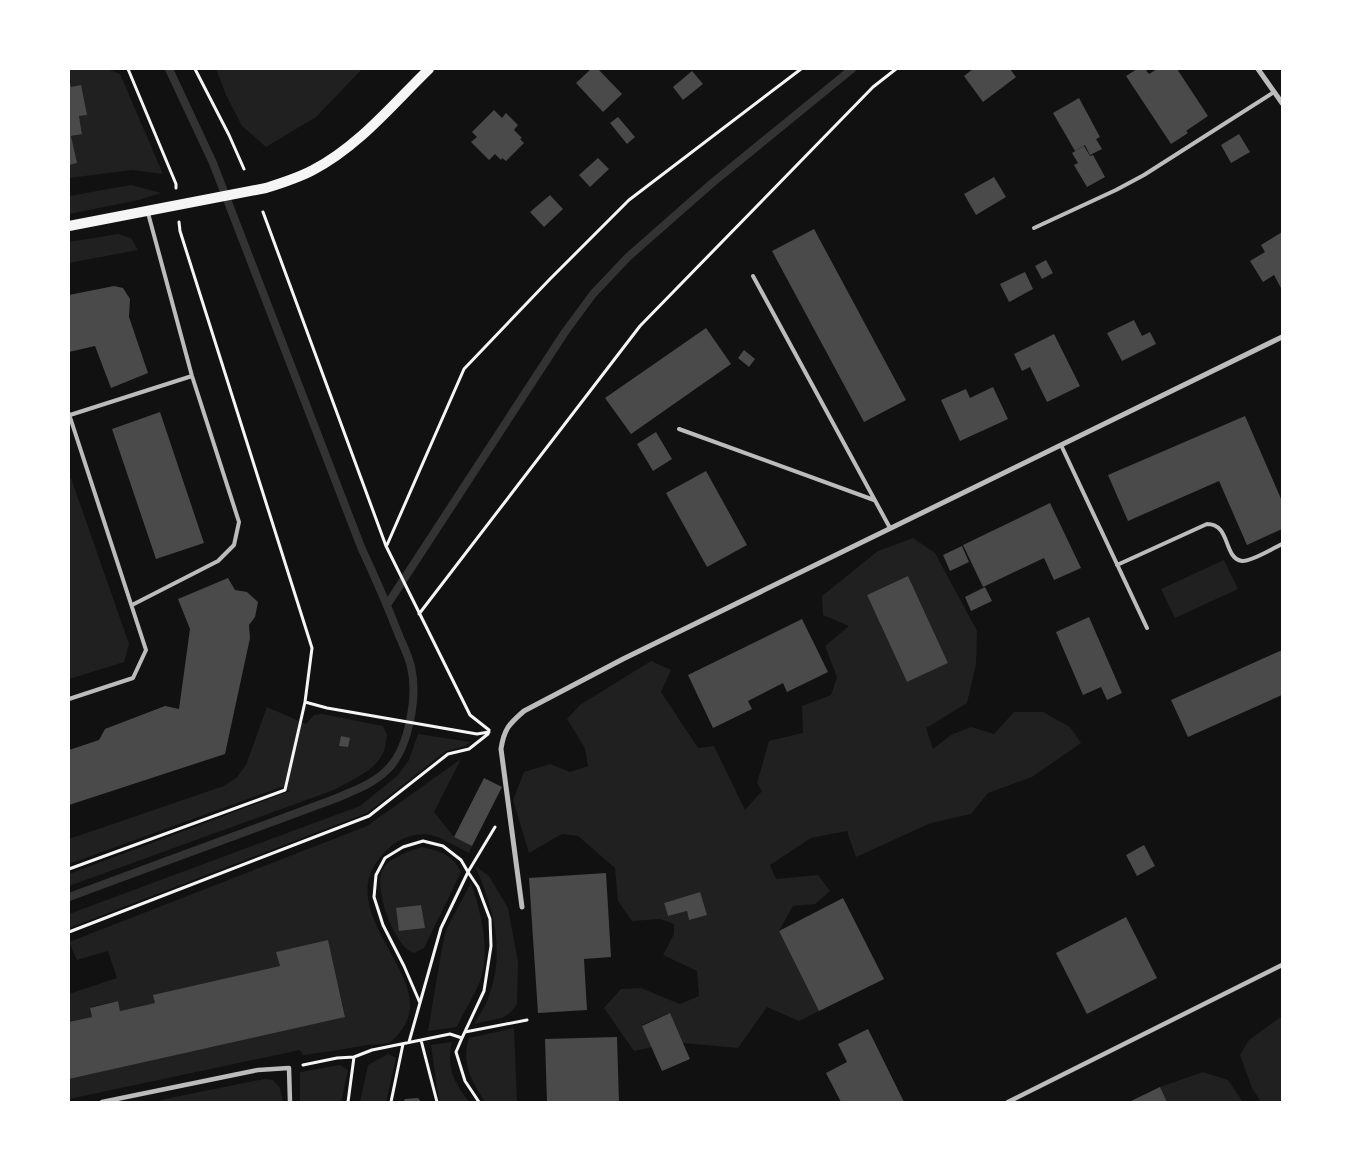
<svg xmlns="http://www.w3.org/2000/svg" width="1351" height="1171" viewBox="0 0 1351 1171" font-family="'DejaVu Sans',sans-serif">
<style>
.green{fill:#202020;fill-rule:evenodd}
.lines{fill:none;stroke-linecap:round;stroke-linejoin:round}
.stream{stroke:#333;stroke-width:8}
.building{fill:#4a4a4a}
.path{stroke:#f5f5f5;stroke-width:3}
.service{stroke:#bcbcbc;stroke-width:4}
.pedestrian{stroke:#bcbcbc;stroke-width:4.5}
.minor{stroke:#bcbcbc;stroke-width:5}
.secondary{stroke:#f5f5f5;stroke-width:10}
</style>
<rect width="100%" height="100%" fill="#111"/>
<path class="green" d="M69 69H107L120 74 163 174 132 170 69 178V165L76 163 71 136 82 133 79 116 86 115 71 87Z
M216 69H362L316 117 266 147 242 126 226 95Z
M131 185 161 193 139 200 69 214V196Z
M118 234 131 238 138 250 69 263V242Z
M71 478 129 644 124 662 69 679V479Z
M913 538 935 553 977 631 976 664 967 703 926 728 933 749 951 735 971 727 994 734 1014 712H1043L1070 727 1081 743 1032 777 988 793 971 814 931 823 856 857 847 831 811 838 770 865 776 879 818 875 830 891 815 904 793 906 779 931 819 1011 799 1021 767 1007 738 1048 683 1043 669 1013 642 1025 652 1047 634 1051 604 1008 621 989 641 988 680 1004 699 996 697 971 663 955 674 934V924L660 919 632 921 618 901 615 868 578 836 562 834 529 853 513 800 524 772 550 764 570 772 588 766 585 748 567 719 580 705 651 661 671 670 661 692 698 748 714 746 745 810 762 791 757 783 769 741 803 733 802 706 831 695 837 677 825 646 849 626 823 615 822 596 878 551ZM908 576 948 663 907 682 867 595ZM700 892 689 920 687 911 668 916 664 903Z
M1224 560 1238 589 1175 618 1161 589Z
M267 707 306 724 314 715 322 714 383 726 387 735C386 740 386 746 384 751 377 770 351 780 334 790L69 886V874L290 791 281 787 69 864V839L224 786 237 777 246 765Z
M418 734 471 742 465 746 446 751 367 813 69 928V914L360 806 397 776 409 760Z
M461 759 434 812 454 837 472 846 469 853C458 848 442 837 431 835 417 832 399 838 389 848 321 909 439 974 403 1028 400 1032 394 1040 390 1042 384 1045 374 1044 367 1045 346 1049 325 1052 303 1055L300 1050 69 1099V1079L345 1016 328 941 277 952 280 966 155 1003 120 1011 117 1001 91 1007 92 1017 69 1022V994L117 978 108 951 77 960 69 942 367 826Z
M422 847C440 851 452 854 461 872L424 948 414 953C394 948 371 884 384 867 393 856 409 851 422 847ZM421 905 424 928 400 931 396 909Z
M475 866 489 876 508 908 518 962 517 1004 511 1012 502 1018 474 1024C480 1014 487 1004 490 993 505 950 493 906 475 866Z
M471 883C481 913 490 947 481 978 475 996 464 1010 457 1027L428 1031 442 948 446 930Z
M1282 1016V1102H1261L1252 1088 1240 1055 1249 1040Z
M514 1028 517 1102H485C471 1080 461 1064 469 1038Z
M452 1042C446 1068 454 1082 469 1102H439L431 1045Z
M388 1054 396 1058 386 1102H360L368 1065Z
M340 1065 348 1070 341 1102H300V1072Z
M1203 1072 1228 1080 1243 1102H1167L1160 1087Z
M264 1079 273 1080 280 1088 283 1102H161L160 1100Z"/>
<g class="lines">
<path class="stream" d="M387 605 565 332 593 294 628 257 711 184 852 69
M69 897 337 798C355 790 373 784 387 770 409 749 418 696 411 667 409 657 404 647 400 638 388 607 375 577 361 547L213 163 169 69"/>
</g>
<path class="building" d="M591 69H598L622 94 603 112 576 83Z
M973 69H1010L1016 77 983 102 964 76Z
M1137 69H1145L1149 74 1157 69H1177L1208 116 1186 131 1188 133 1171 144 1126 76Z
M692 71 703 84 683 100 673 87Z
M69 78 71 87 81 85 87 115 79 116 82 134 71 136 77 163 69 165Z
M1079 98 1100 137 1096 139 1102 149 1090 155 1085 145 1075 151 1053 113Z
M494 110 502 118 506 113 518 125 514 130 522 138 520 139 524 143 506 161 502 158 501 160 495 154 489 160 471 142 477 137 472 132Z
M618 117 635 137 627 144 610 123Z
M1239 134 1250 152 1231 163 1221 145Z
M1084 146 1090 156 1093 155 1105 177 1087 187 1074 165 1078 163 1072 153Z
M598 158 609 169 590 187 579 175Z
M994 177 1006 197 976 215 964 194Z
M550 195 563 209 544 227 530 212Z
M814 229 906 400 864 422 772 251Z
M1282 232V290L1274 275 1263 282 1250 261 1265 252 1261 245Z
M1046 260 1053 273 1042 279 1035 266Z
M1025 272 1033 289 1009 302 1000 284Z
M114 286 123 288 130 299 129 317 148 373 111 388 95 346 69 352V295Z
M1134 320 1142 336 1150 332 1156 344 1122 361 1107 333Z
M706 328 731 364 631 434 605 398Z
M1054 334 1080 386 1047 402 1030 367 1022 371 1014 354Z
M744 350 755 359 749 367 738 358Z
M993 387 1008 419 960 441 941 400 966 389 970 398Z
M160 412 204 543 156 559 112 429Z
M1245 416 1282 501V529L1247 545 1219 481 1128 521 1108 475Z
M656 432 672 459 653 471 637 444Z
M706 471 747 545 707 567 666 493Z
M1050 503 1081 568 1054 580 1044 558 983 587 963 545Z
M962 546 969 562 950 571 943 555Z
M908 576 948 663 907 682 867 595Z
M228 578 235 590 247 592 258 602 255 617 249 625 250 638 225 754 69 805V750L99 740 105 729 165 706 179 709 190 629 178 599Z
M985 587 992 601 971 611 965 597Z
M1089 617 1122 693 1107 700 1101 687 1083 695 1056 632Z
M802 619 828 672 787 692 783 683 748 701 752 709 713 728 688 675Z
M1282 650V695L1188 737 1171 700Z
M341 736 350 738 348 747 339 746Z
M484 778 502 787 472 846 454 837Z
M1144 845 1155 866 1137 876 1126 855Z
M606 873 611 957 584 959 587 1010 538 1013 529 878Z
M700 892 707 915 689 920 687 911 668 916 664 903Z
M843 898 884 979 819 1011 779 931Z
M421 905 425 928 399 931 396 908Z
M1126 917 1157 978 1087 1014 1056 953Z
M328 940 345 1017 69 1079V1022L92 1017 90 1008 118 1001 120 1011 155 1003 153 995 280 966 276 952Z
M670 1013 690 1059 662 1071 642 1026Z
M868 1029 904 1102H841L826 1073 847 1062 838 1044Z
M617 1037 619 1102H547L545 1039Z
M1160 1087 1167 1102H1129Z
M418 1098 421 1102H403L405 1099Z"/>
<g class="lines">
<path class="path" d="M128 69 176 184V188
M195 69 229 135 244 169
M263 212 386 546 470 715 489 730
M387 545 464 369 550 279 629 200 801 69
M419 614 640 326 873 87 896 69
M305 702 327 708 477 734 489 732
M69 869 285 790 305 702 312 648 180 231 179 222
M69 932 369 816 448 754 469 749 488 734
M465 1032 527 1020
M462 1038 484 991 491 946 490 919 478 887 468 872 495 827
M409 1042 441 928 468 872 461 860 443 846 423 841 403 847 385 858 376 875 374 897 383 925 404 966 420 1003
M303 1065 337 1058 354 1057
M348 1102 354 1057 372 1050 421 1040
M391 1102 403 1044
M437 1102 421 1040 450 1034 462 1038 456 1052 465 1081 479 1102"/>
<path class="service" d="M1034 228 1116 190 1144 175 1274 92
M753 276 890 528
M69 414 146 650 133 678 69 699
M70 415 192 376
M679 429 874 500
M1061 445 1147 628
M1117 565 1207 524C1231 524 1223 558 1242 561 1251 562 1274 548 1282 544
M132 605 218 561 234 545 239 522 192 376 148 213"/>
<path class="pedestrian" d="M102 1102 258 1070 289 1068 290 1102
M1008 1102 1282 965"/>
<path class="minor" d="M1258 69 1282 103
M522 907 501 749C504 729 509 724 524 711L623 659 1282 337"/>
<path class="secondary" d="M69 226 266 188C282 183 298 178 313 170 358 147 393 104 429 69"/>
</g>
<rect width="1351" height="1171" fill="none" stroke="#ffffff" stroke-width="140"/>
</svg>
